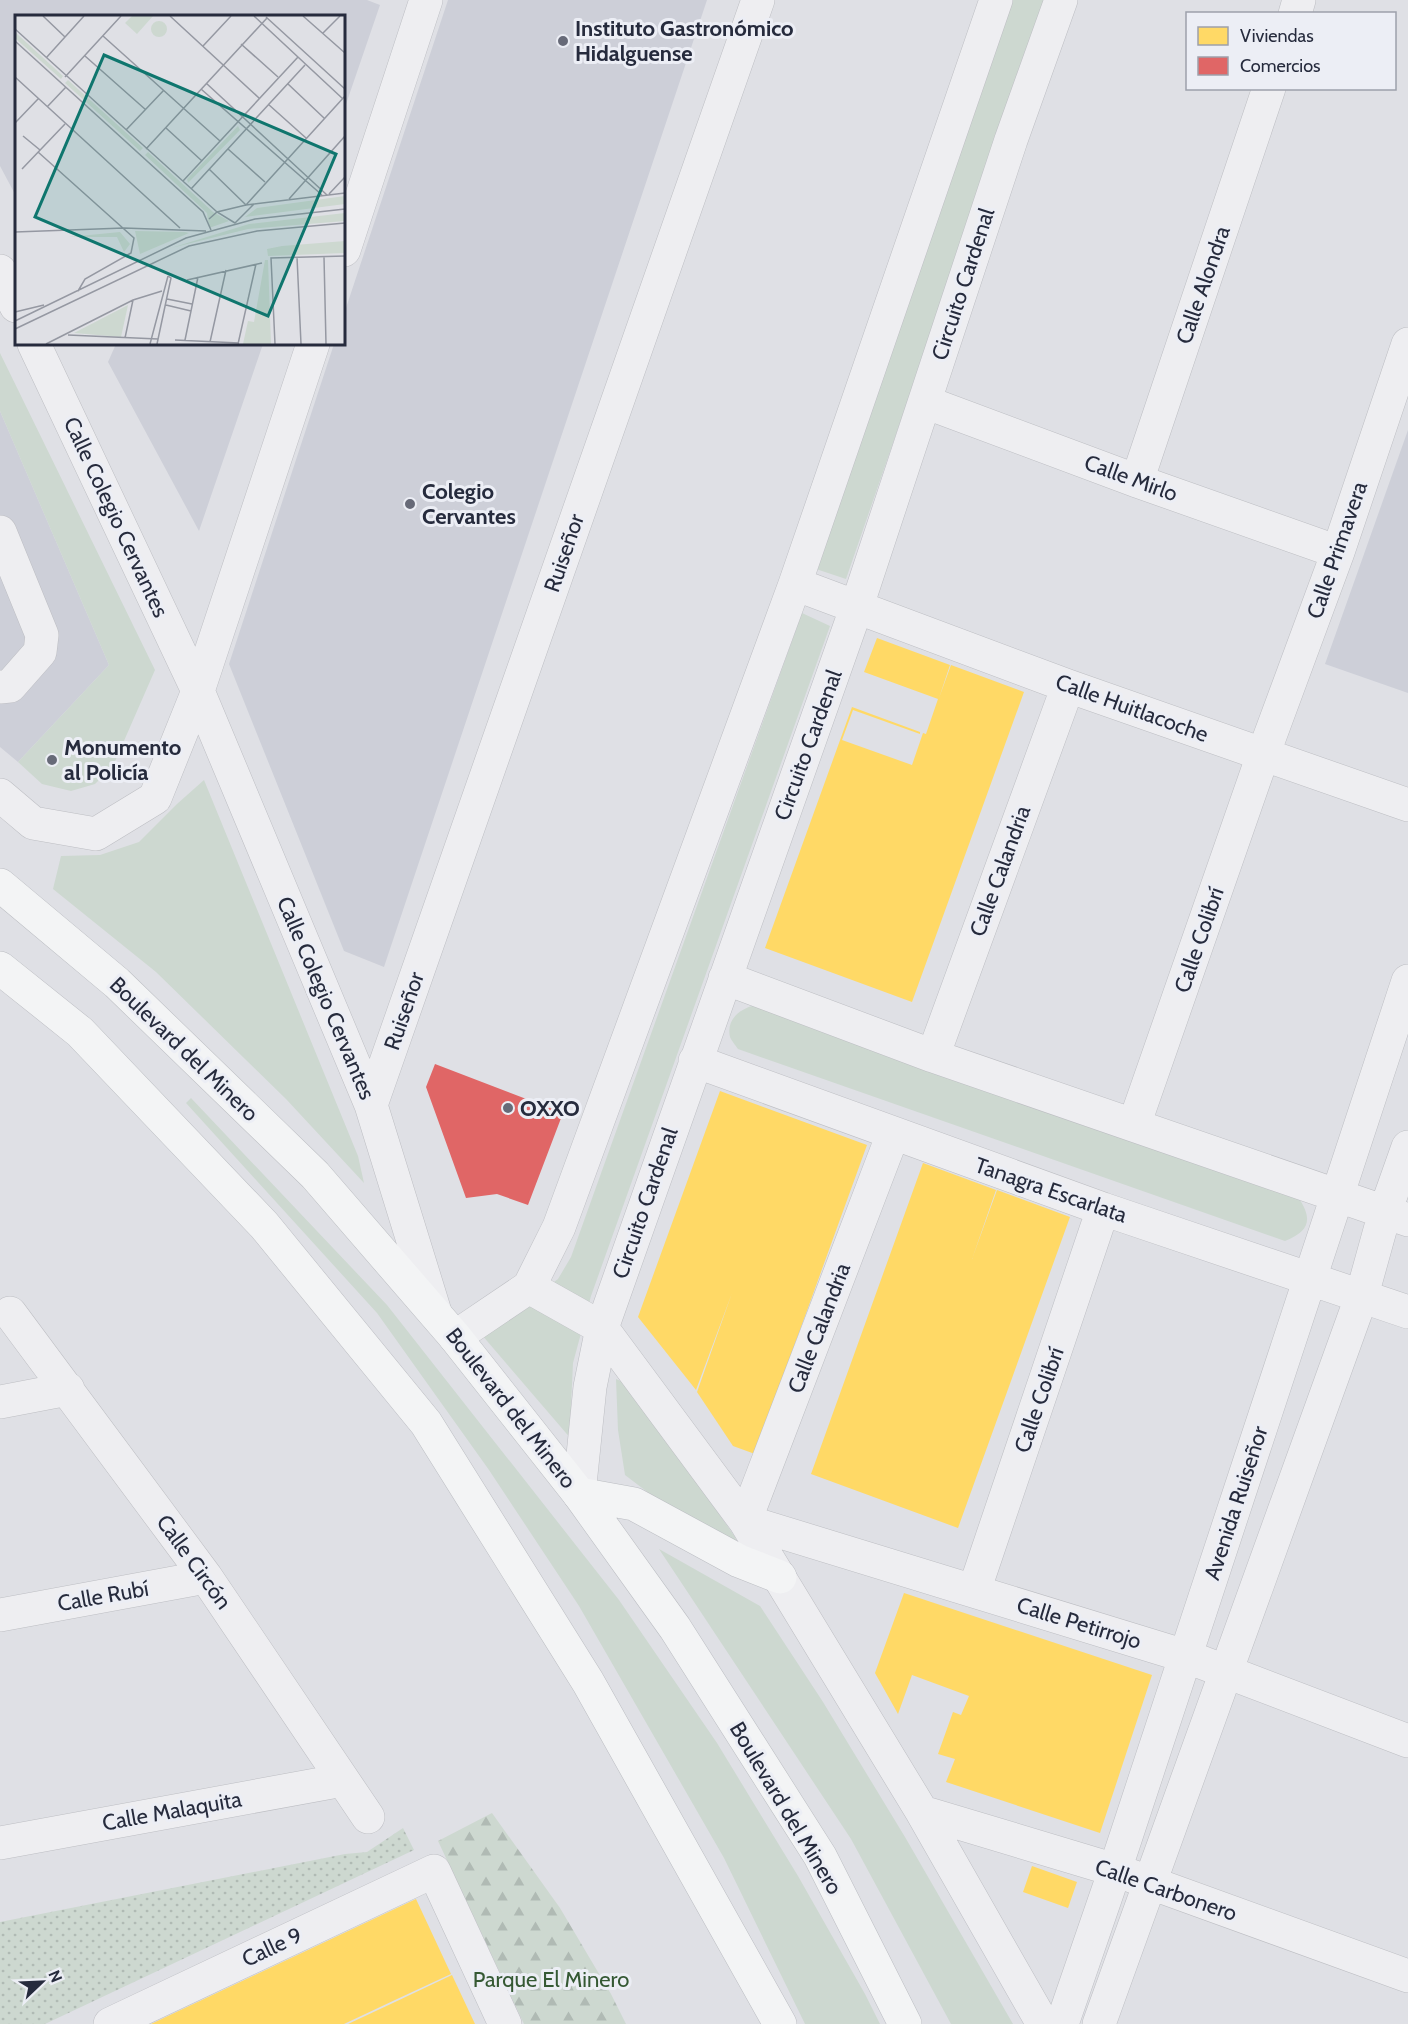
<svg xmlns="http://www.w3.org/2000/svg" width="1408" height="2024" viewBox="0 0 1408 2024" font-family="Cabin,sans-serif">
<style>
.built{fill:#cdcfd8}
.grass{fill:url(#grass-dots)}
.forest{fill:url(#forest-firs)}
.garden{fill:#cdd8d0}
.homes{fill:#ffd966}
.shops{fill:#e06666}
.lines{fill:none;stroke-linecap:round;stroke-linejoin:round}
.minor-casing{stroke:#bdbec3;stroke-width:34}
.major-casing{stroke:#bbbdc2;stroke-width:34}
.minor{stroke:#eeeef1;stroke-width:33}
.major{stroke:#f3f4f5;stroke-width:33}
.poi-dot{fill:#676a78;stroke:#eceef5;stroke-width:2}
.labels{text-anchor:middle;dominant-baseline:central;stroke-width:6;stroke-linejoin:round;paint-order:stroke}
.poi-label{font-size:22px;font-weight:bold;fill:#262b3d;stroke:#eceef5;text-anchor:start}
.street-label{font-size:22px;fill:#262b3d;stroke:#eceef5}
.park-label{font-size:22px;fill:#355934;stroke:#eceef5}
.inset-road{fill:none;stroke:#9598a2;stroke-width:1.5}
.view{fill:#0f766e;fill-opacity:0.15;stroke:#0f766e;stroke-width:3}
.inset-edge{fill:none;stroke:#262b3d;stroke-width:3}
</style>
<defs>
<pattern id="grass-dots" width="8" height="8" patternUnits="userSpaceOnUse" patternTransform="scale(1.5)"><rect width="8" height="8" fill="#cdd8d0"/><path d="M2 2h.1M6 6h.1" fill="none" stroke="#b0bab4" stroke-width="1.8" stroke-linecap="round"/></pattern>
<pattern id="forest-firs" width="22" height="20" patternUnits="userSpaceOnUse" patternTransform="scale(1.5)"><rect width="22" height="20" fill="#cdd8d0"/><path d="M5 1l3.5 6h-7zM16 11l3.5 6h-7z" fill="#b0bab4"/></pattern>
</defs>
<rect width="100%" height="100%" fill="#dfe0e5"/>
<path class="built" d="M0 0H367L380 5 344 110V16H16V196L0 166Z
M448 0H707L384 967 344 951 229 664 334 344H344V314Z
M116 344H263L199 531 108 362Z
M0 411 109 665 18 762 0 747Z
M1408 430V693L1325 664Z"/>
<path class="grass" d="M403 1828 414 1850 45 2024H0V1922L345 1854 367 1852Z"/>
<path class="forest" d="M492 1813 560 1908 611 1994 626 2024H524L438 1841Z"/>
<path class="garden" d="M1012 0H1046L846 579 816 569Z
M0 353 155 670 113 766 95 784 71 791 42 784 18 762 109 665 0 411Z
M802 613 830 626 591 1296 573 1363 571 1406 572 1440 463 1313 535 1296 558 1279 571 1257Z
M204 780 358 1156 364 1183 286 1099 156 972 53 889 61 856 100 855 139 842 177 804Z
M755 1005 1298 1197C1313 1219 1310 1231 1285 1241L738 1049C736 1046 731 1040 730 1037 726 1019 740 1009 755 1005Z
M191 1098 387 1305 619 1600 717 1743 798 1876 865 1994 880 2024H805L724 1858 579 1606 489 1470 377 1313 186 1103Z
M616 1379 623 1382 661 1430 735 1537 738 1546 667 1507 625 1475 618 1430Z
M659 1549 760 1606 823 1702 905 1837 1013 2024H951L851 1839Z"/>
<path class="homes" d="M877 638 950 665 939 698 951 665 1024 692 912 1002 765 948 852 707 920 732V734L853 710 842 740 912 765 923 733 926 734 938 699 864 672Z
M720 1091 867 1145 755 1454 733 1446 697 1392 732 1293 696 1390 638 1317Z
M923 1163 996 1190 972 1259 997 1190 1070 1217 958 1528 811 1474Z
M904 1593 1152 1675 1100 1833 946 1782 955 1759 938 1754 953 1712 961 1715 969 1696 912 1675 898 1714 875 1673Z
M1032 1866 1077 1882 1068 1908 1023 1892Z
M416 1899 451 1974 395 2000 344 2024H151Z
M452 1975 475 2024H348L395 2002Z"/>
<path class="shops" d="M435 1064 563 1113 528 1205 497 1194 466 1198 426 1087Z"/>
<g class="lines">
<defs>
<path id="minor" d="M1295 14 1299 0
M344 250 426 0
M0 271 16 306
M34 344 198 691 371 1105 435 1312
M925 402 1137 481 1338 552
M1137 481 1269 88
M0 532 42 635 40 652 10 686 0 687
M795 584 1068 686 1408 805
M0 795 33 823 96 834 155 798 198 691 313 344
M725 978 933 1056 1408 1220
M933 1056 1068 686
M695 1061 1103 1209 1408 1312
M371 1105 758 0
M1134 1125 1263 755 1338 552 1408 344
M893 1134 745 1521 1185 1656 1408 1741
M529 1287 602 1328 745 1521 922 1812 1043 2024
M10 1313 206 1577 368 1817
M455 1337 529 1287 559 1227 795 584 996 0
M0 1402 68 1389
M579 1494 590 1387 602 1328 857 606 1011 140 1061 0
M974 1591 1103 1209
M0 1615 206 1577
M922 1812 1115 1870 1408 1976
M0 1843 343 1780
M110 2024 434 1871 505 2024
M1062 2024 1115 1870 1408 981
M1099 2024 1362 1295 1385 1212 1408 1147"/>
<path id="major" d="M0 885 117 983 315 1175 455 1337 579 1494 675 1628 820 1856 905 2024
M0 968 80 1032 264 1225 426 1423 588 1682 780 2024
M579 1494 634 1504 739 1561 780 1577"/>
</defs>
<use href="#minor" class="minor-casing"/>
<use href="#major" class="major-casing"/>
<use href="#minor" class="minor"/>
<use href="#major" class="major"/>
</g>
<g class="poi-dot">
<circle cx="563" cy="41" r="6"/>
<circle cx="410" cy="504" r="6"/>
<circle cx="52" cy="760" r="6"/>
<circle cx="508" cy="1108" r="6"/>
</g>
<g class="labels">
<g class="poi-label">
<text x="575" y="28">Instituto Gastronómico<tspan x="575" dy="25">Hidalguense</tspan></text>
<text x="422" y="491">Colegio<tspan x="422" dy="25">Cervantes</tspan></text>
<text x="64" y="747">Monumento<tspan x="64" dy="25">al Policía</tspan></text>
<text x="520" y="1108">OXXO</text>
</g>
<g class="street-label">
<text transform="translate(963 284) rotate(-72)">Circuito Cardenal</text>
<text transform="translate(1203 285) rotate(-71)">Calle Alondra</text>
<text transform="translate(1131 478) rotate(20)">Calle Mirlo</text>
<text transform="translate(116 517) rotate(65)">Calle Colegio Cervantes</text>
<text transform="translate(1337 550) rotate(-71)">Calle Primavera</text>
<text transform="translate(564 553) rotate(-71)">Ruiseñor</text>
<text transform="translate(1132 708) rotate(20)">Calle Huitlacoche</text>
<text transform="translate(808 745) rotate(-70)">Circuito Cardenal</text>
<text transform="translate(1000 871) rotate(-70)">Calle Calandria</text>
<text transform="translate(1199 940) rotate(-71)">Calle Colibrí</text>
<text transform="translate(326 998) rotate(67)">Calle Colegio Cervantes</text>
<text transform="translate(404 1011) rotate(-71)">Ruiseñor</text>
<text transform="translate(184 1049) rotate(44)">Boulevard del Minero</text>
<text transform="translate(1051 1190) rotate(19)">Tanagra Escarlata</text>
<text transform="translate(645 1203) rotate(-71)">Circuito Cardenal</text>
<text transform="translate(819 1328) rotate(-69)">Calle Calandria</text>
<text transform="translate(1039 1400) rotate(-71)">Calle Colibrí</text>
<text transform="translate(511 1408) rotate(52)">Boulevard del Minero</text>
<text transform="translate(1236 1503) rotate(-72)">Avenida Ruiseñor</text>
<text transform="translate(194 1562) rotate(54)">Calle Circón</text>
<text transform="translate(103 1596) rotate(-10)">Calle Rubí</text>
<text transform="translate(1079 1623) rotate(17)">Calle Petirrojo</text>
<text transform="translate(786 1808) rotate(59)">Boulevard del Minero</text>
<text transform="translate(172 1811) rotate(-10)">Calle Malaquita</text>
<text transform="translate(1166 1890) rotate(19)">Calle Carbonero</text>
<text transform="translate(272 1947) rotate(-25)">Calle 9</text>
</g>
<g class="park-label">
<text x="551" y="1979">Parque El Minero</text>
</g>
</g>
<g transform="translate(15 15)">
<rect width="330" height="330" fill="#dfe0e5"/>
<path d="M250 245H253L256 329H228L233 306 239 307Z" fill="#cdd8d0"/>
<path d="M330 226V238L253 241 252 234 267 231Z" fill="#cdd8d0"/>
<path d="M113 290 106 322 59 318Z" fill="#cdd8d0"/>
<path d="M117 1H138L122 19 110 8ZM136 14a8 8 0 1 1 16 0a8 8 0 1 1-16 0ZM0 17 48 61 46 64 0 23ZM53 65 128 133 125 136 50 68ZM223 111 225 115 173 168 172 164ZM133 137 198 197 214 206 194 213 192 198 130 140ZM330 181V189L230 202 242 193ZM330 198V206L233 214 156 233 234 209ZM120 216 170 217 174 218 125 239ZM105 217 115 229 109 237 102 222H54Z" fill="#cdd8d0"/>
<path class="inset-road" d="M28 1 50 22M155 1 244 83M239 1 328 84M288 1 330 38M251 2 330 74M0 14 202 197 220 208M308 18 325 1M88 21 205 126M0 26 188 197 196 215M226 29 263 62M188 31 216 1M70 41 131 95M31 43 69 1M0 62 165 213M50 62 106 1M191 68 312 180M273 69 309 103M186 74 307 180M253 89 291 123M32 92 51 72M0 108 23 84M151 113 187 146M111 115 149 75M8 121 25 135M131 134 252 3M213 134 250 167M23 137 119 223 116 238 70 264 63 276M7 154 50 109M194 154 231 190 330 81M168 166 283 42M176 174 290 50M314 179 330 162M274 184 330 121M194 204 202 197 231 190 330 178M220 208 239 189M0 217 109 213 191 216M282 242 286 329M309 242 311 329M172 265 247 248M152 284 177 289M151 290 176 296M0 297 29 290M0 306 171 223 240 204 330 194M0 314 174 231 242 216 330 208M53 320 143 324M110 323 118 285M160 325 224 328M170 325 183 262M195 327 211 255M31 329 118 285 147 276M135 329 153 261M142 329 156 263 153 261M223 329 241 249M260 329 256 243 330 241"/>
<path class="view" d="M89 40 321 139 253 301 20 202Z"/>
<rect width="330" height="330" class="inset-edge"/>
</g>
<rect x="1186" y="12" width="210" height="78" fill="#eceef5" stroke="#9da0ab" stroke-width="1.5"/>
<rect x="1198" y="27" width="30" height="18" fill="#ffd966" stroke="#9da0ab" stroke-width="1.5"/>
<text x="1240" y="42" font-size="18" fill="#262b3d">Viviendas</text>
<rect x="1198" y="57" width="30" height="18" fill="#e06666" stroke="#9da0ab" stroke-width="1.5"/>
<text x="1240" y="72" font-size="18" fill="#262b3d">Comercios</text>
<g transform="translate(42 1982) rotate(67)" stroke="#eceef5" stroke-width="4.5" paint-order="stroke">
<path d="M0-4.5L10 22L0 15L-10 22Z" fill="#262b3d"/>
<text y="-9" font-size="16" font-weight="bold" text-anchor="middle" fill="#262b3d">N</text>
</g>
</svg>
